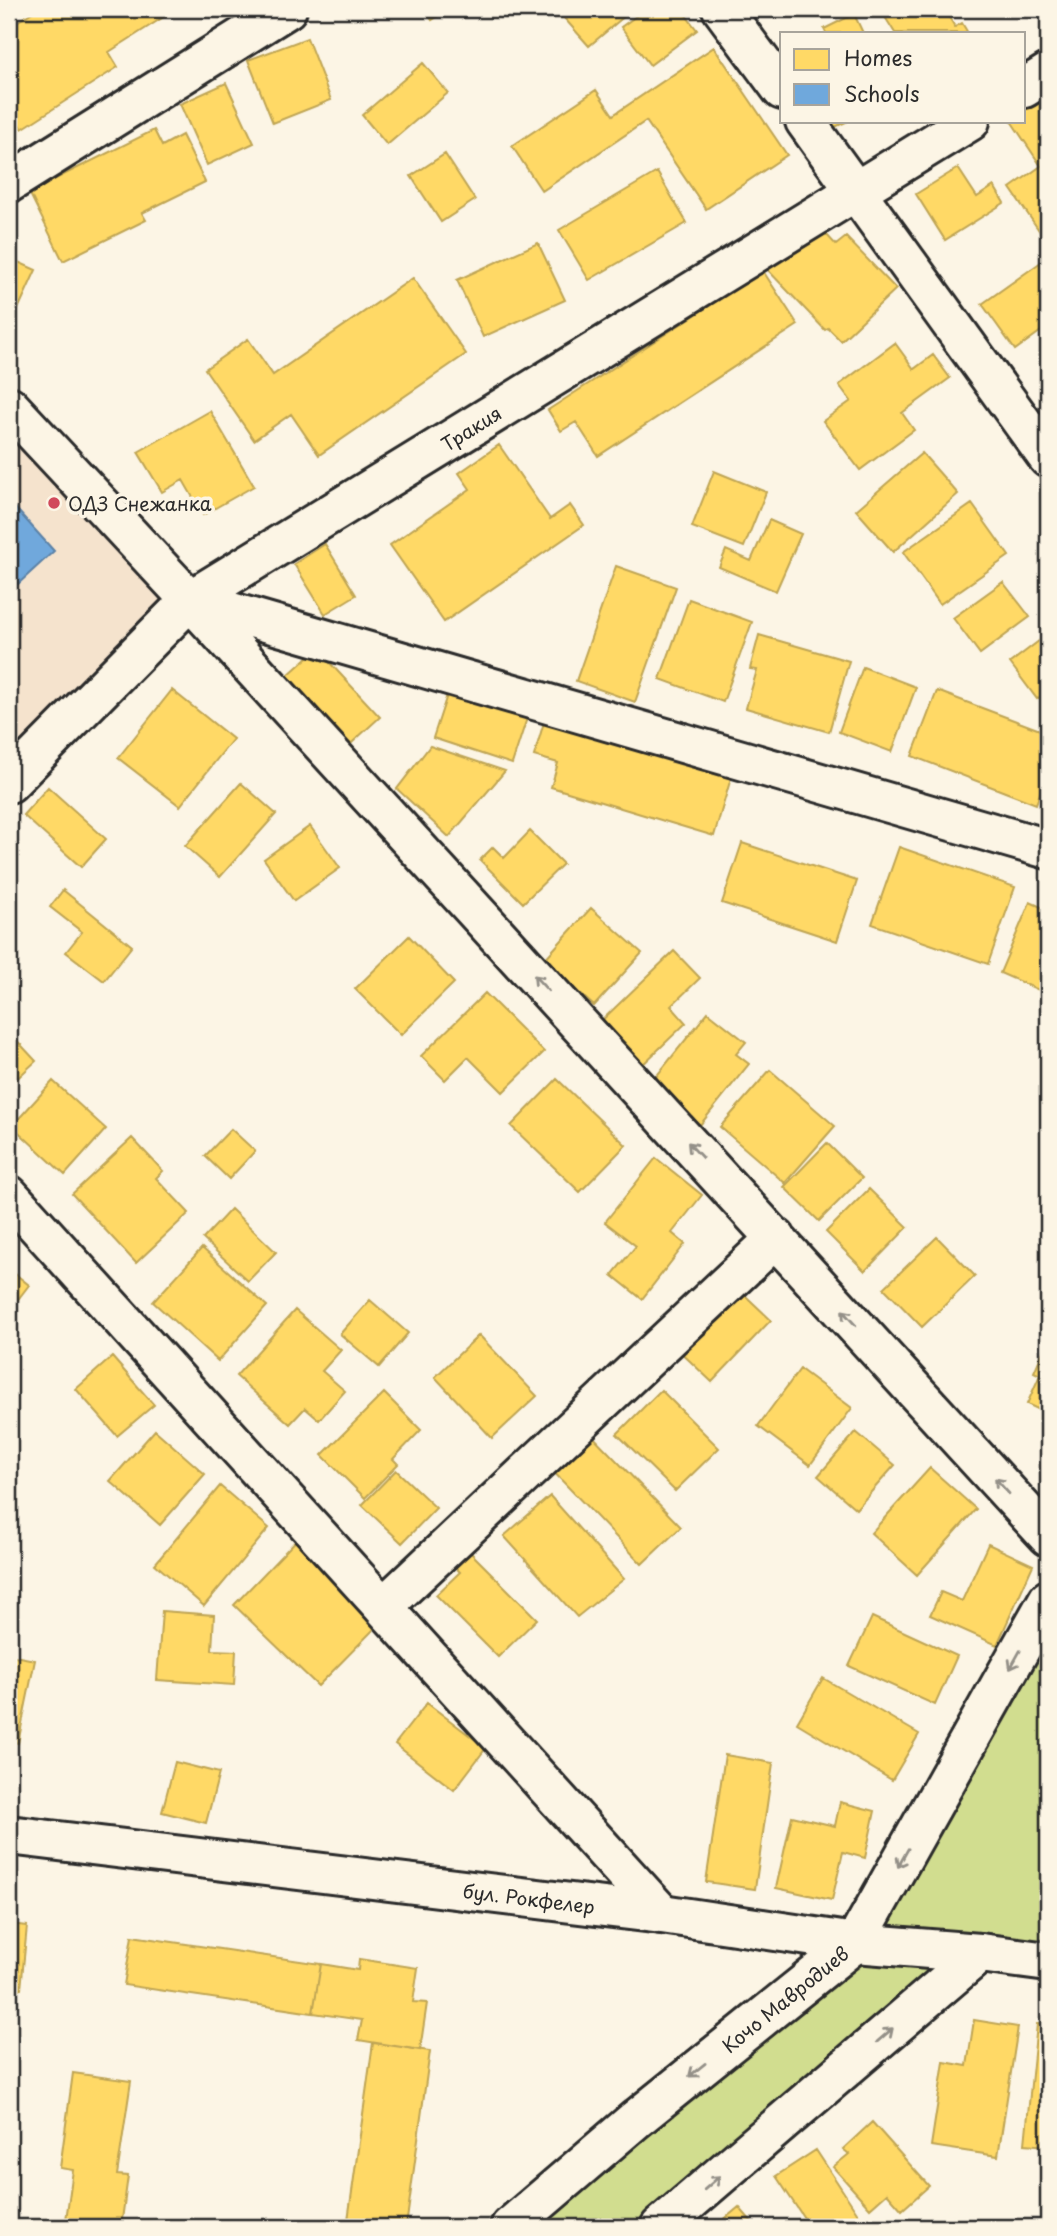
<svg xmlns="http://www.w3.org/2000/svg" width="1057" height="2236" viewBox="0 0 1057 2236" font-family="'Playpen Sans',sans-serif">
<style>
.built{fill:#f5e3cd}
.green{fill:#d1dd8f;stroke:#7e845d;stroke-width:2}
.homes{fill:#ffd966;stroke:#bfa554;stroke-width:2}
.schools{fill:#6fa8dc;stroke:#5b82a7;stroke-width:2}
.lines{fill:none;stroke-linecap:round;stroke-linejoin:round}
.minor-casing{stroke:#2b2b2b;stroke-width:44}
.major-casing{stroke:#2b2b2b;stroke-width:44}
.minor{stroke:#fcf5e5;stroke-width:38}
.major{stroke:#fcf5e5;stroke-width:38}
.oneway{stroke:#949088}
.poi-dot{fill:#d1495b;stroke:#fcf5e5;stroke-width:2.5}
.labels{text-anchor:middle;dominant-baseline:central;stroke-width:7;stroke-linejoin:round;paint-order:stroke}
.street-label{font-size:19px;fill:#2b2b2b;stroke:#fcf5e5}
.poi-label{font-size:19px;fill:#2b2b2b;stroke:#fcf5e5;text-anchor:start}
</style>
<rect width="100%" height="100%" fill="#fcf5e5"/>
<filter id="ink" filterUnits="userSpaceOnUse"><feTurbulence type="fractalNoise" baseFrequency=".0143" numOctaves="2"/><feDisplacementMap in="SourceGraphic" scale="14" xChannelSelector="R" yChannelSelector="G"/><feConvolveMatrix kernelMatrix="1 2 1 2 8 2 1 2 1" color-interpolation-filters="sRGB"/></filter>
<g filter="url(#ink)">
<path class="built" d="M9 406 190 600 9 783Z"/>
<path class="green" d="M1048 1600V1962L980 1954 660 2227H510L855 1943Z"/>
<path class="homes" d="M37 9H176L109 52 118 67 22 129 10 111 9 112V27Z
M425 9H449L432 20Z
M556 9H633L589 46Z
M646 9H681L697 30 650 65 621 27Z
M900 9H944L955 27 962 23 968 33H895L885 17Z
M854 14 863 33H826L824 29Z
M307 38 331 100 273 123 248 60Z
M714 47 787 155 706 209 646 121 542 191 512 146 596 90 613 115Z
M423 63 448 93 387 145 362 115Z
M1048 76V241L1047 242 1010 188 1041 166 1011 121H1024V93Z
M226 83 254 143 207 165 180 104Z
M829 121H848L833 128Z
M154 130 162 146 182 135 205 182 142 213 146 220 63 261 29 192Z
M445 154 475 200 441 222 411 176Z
M958 168 977 197 994 186 1004 203 945 240 916 194Z
M657 172 687 223 589 280 559 230Z
M814 221 836 245 846 237 896 289 841 341 828 328 825 330 765 267Z
M538 243 565 300 483 337 457 280Z
M9 258 36 270 14 318 9 316Z
M1041 262 1048 271V326L1015 350 982 304Z
M763 271 798 325 598 456 576 422 561 431 548 410Z
M413 278 466 354 319 455 291 414 254 440 205 369 248 339 273 375Z
M895 343 914 369 933 355 950 378 902 413 914 430 860 470 823 421 851 401 839 385Z
M210 411 254 486 203 515 183 480 162 492 138 452Z
M499 445 550 519 570 505 584 525 444 622 390 545 470 489 459 473Z
M922 453 958 494 893 552 856 510Z
M714 471 766 492 744 547 692 527Z
M972 504 1009 556 940 604 903 552Z
M769 520 801 534 776 591 719 567 726 550 751 561Z
M325 544 356 595 325 614 294 564Z
M616 566 676 587 635 702 576 681Z
M1003 582 1030 617 980 654 953 618Z
M689 599 752 622 723 702 660 679Z
M1048 634V691L1037 699 1010 663Z
M759 635 849 661 829 732 746 708 757 670 750 669Z
M317 649 380 717 342 752 279 683Z
M863 667 916 687 892 752 839 732Z
M172 690 233 739 180 806 118 758Z
M937 691 1048 733V771L1036 804 912 756Z
M448 692 527 718 512 764 433 738Z
M544 722 731 778 714 836 551 787 558 763 534 756Z
M430 746 505 771 449 837 397 789Z
M241 783 276 814 220 877 185 846Z
M48 787 106 839 81 867 23 815Z
M310 826 340 868 294 901 264 859Z
M530 831 563 864 523 903 480 860 493 847 504 858Z
M742 843 857 881 837 941 722 903Z
M899 847 1015 887 988 964 872 924Z
M63 890 132 946 104 981 66 952 82 932 50 907Z
M1030 902 1048 910V994L1000 973Z
M591 908 642 953 594 1006 543 961Z
M409 936 454 983 401 1035 355 989Z
M674 951 700 978 671 1006 686 1023 638 1069 596 1026Z
M485 993 544 1052 503 1092 468 1057 445 1080 421 1056Z
M708 1012 746 1042 736 1054 749 1064 700 1125 650 1084Z
M9 1032 36 1061 9 1086Z
M770 1070 835 1126 785 1183 720 1127Z
M557 1079 626 1145 580 1192 511 1126Z
M53 1081 106 1129 65 1175 12 1126Z
M231 1129 255 1151 229 1179 205 1156Z
M132 1138 163 1171 156 1178 189 1213 136 1263 72 1194Z
M827 1143 862 1178 819 1221 784 1187Z
M656 1158 702 1195 672 1233 685 1244 642 1299 612 1275 636 1246 605 1222Z
M869 1189 908 1227 865 1271 826 1232Z
M231 1209 276 1252 248 1281 203 1239Z
M937 1237 975 1276 922 1327 884 1288Z
M202 1248 267 1306 218 1361 153 1302Z
M9 1269 29 1285 9 1311Z
M732 1283 771 1320 712 1382 673 1345Z
M370 1300 408 1333 379 1367 340 1334Z
M295 1310 341 1350 322 1371 345 1391 319 1420 305 1408 290 1424 236 1376Z
M479 1335 537 1396 492 1438 435 1377Z
M1048 1340V1414L1027 1404 1040 1375 1034 1372Z
M112 1357 154 1405 117 1436 76 1389Z
M800 1369 852 1408 810 1465 758 1426Z
M661 1390 719 1448 675 1491 617 1434Z
M384 1393 421 1430 393 1459 398 1464 365 1498 322 1455Z
M583 1426 681 1527 642 1564 545 1463Z
M155 1430 205 1474 160 1525 110 1481Z
M856 1432 895 1465 856 1509 818 1476Z
M930 1468 976 1509 917 1575 871 1533Z
M396 1470 436 1508 402 1543 362 1505Z
M220 1486 269 1528 204 1606 155 1564Z
M550 1496 624 1579 577 1617 504 1536Z
M308 1528 383 1620 318 1686 234 1605Z
M459 1541 537 1619 498 1657 436 1595 460 1572 444 1556Z
M988 1544 1033 1565 997 1645 930 1615 941 1592 962 1601Z
M162 1611 214 1615 212 1650 236 1651 234 1685 157 1680Z
M872 1617 957 1656 935 1705 849 1666Z
M9 1655 35 1660 18 1743 9 1741Z
M823 1678 919 1734 892 1780 797 1723Z
M427 1703 486 1748 454 1790 395 1744Z
M725 1755 773 1763 755 1889 706 1882Z
M175 1762 219 1773 206 1823 162 1812Z
M840 1802 875 1811 865 1858 843 1852 832 1900 776 1888 792 1816 835 1826Z
M9 1924 27 1926 21 1989 9 1988Z
M132 1936 321 1964 313 2013 124 1985Z
M359 1959 418 1968 413 2002 427 2003 420 2050 358 2040 362 2020 313 2013 321 1964 358 1970Z
M974 2020 1018 2027 998 2156 931 2146 944 2062 967 2066Z
M1037 2024 1048 2025V2146L1025 2144Z
M373 2043 430 2051 406 2227H347Z
M73 2073 131 2081 117 2175 128 2176 121 2227H65L73 2170 60 2168Z
M872 2122 929 2186 902 2210 887 2193 870 2208 833 2167 849 2154 843 2149Z
M816 2150 866 2226 864 2227H810L776 2176Z
M739 2207 756 2227H715Z"/>
<path class="schools" d="M9 501 54 551 18 584 9 574Z"/>
<g class="lines">
<defs>
<path id="minor" d="M722 9 782 90
M1024 88 1048 73
M805 121 1048 458
M9 183 287 9
M9 406 190 600 1048 1536
M190 600 1048 849
M9 783 190 600 970 121
M9 1195 662 1914
M383 1607 776 1238
M510 2227 635 2120 855 1943 1048 1600
M660 2227 980 1953"/>
<path id="major" d="M9 1835 662 1914 855 1943 980 1953 1048 1962"/>
</defs>
<use href="#minor" class="minor-casing"/>
<use href="#major" class="major-casing"/>
<use href="#minor" class="minor"/>
<use href="#major" class="major"/>
</g>
<defs><path id="oneway-shaft" d="M-6 0H5M1.5-3L5.5 0L1.5 3" fill="none" stroke-width="1.6" stroke-linecap="round" stroke-linejoin="round" transform="scale(1.75)"/></defs>
<g class="oneway">
<use href="#oneway-shaft" transform="translate(541 983) rotate(-133)"/>
<use href="#oneway-shaft" transform="translate(695 1150) rotate(-133)"/>
<use href="#oneway-shaft" transform="translate(849 1318) rotate(-132)"/>
<use href="#oneway-shaft" transform="translate(1002 1486) rotate(-132)"/>
<use href="#oneway-shaft" transform="translate(1015 1660) rotate(119)"/>
<use href="#oneway-shaft" transform="translate(903 1858) rotate(119)"/>
<use href="#oneway-shaft" transform="translate(885 2035) rotate(-41)"/>
<use href="#oneway-shaft" transform="translate(697 2070) rotate(141)"/>
<use href="#oneway-shaft" transform="translate(712 2183) rotate(-41)"/>
</g>
</g>
<circle class="poi-dot" cx="54" cy="503" r="7"/>
<g class="labels">
<g class="street-label">
<text transform="translate(471 428) rotate(-32)">Тракия</text>
<text transform="translate(529 1898) rotate(7)">бул. Рокфелер</text>
<text transform="translate(785 1999) rotate(-39)">Кочо Мавродиев</text>
</g>
<g class="poi-label">
<text x="68" y="503">ОДЗ Снежанка</text>
</g>
</g>
<rect width="1057" height="2236" fill="none" stroke="#fcf5e5" stroke-width="35"/>
<rect x="18" y="18" width="1022" height="2201" fill="none" stroke="#2b2b2b" stroke-width="2.5" filter="url(#ink)"/>
<rect x="780" y="32" width="245" height="91" fill="#fcf5e5" stroke="#a8a49b" stroke-width="2"/>
<rect x="794" y="49" width="35" height="21" fill="#ffd966" stroke="#a8a49b" stroke-width="2"/>
<text x="844" y="66" font-size="21" fill="#2b2b2b">Homes</text>
<rect x="794" y="84" width="35" height="21" fill="#6fa8dc" stroke="#a8a49b" stroke-width="2"/>
<text x="844" y="102" font-size="21" fill="#2b2b2b">Schools</text>
</svg>
